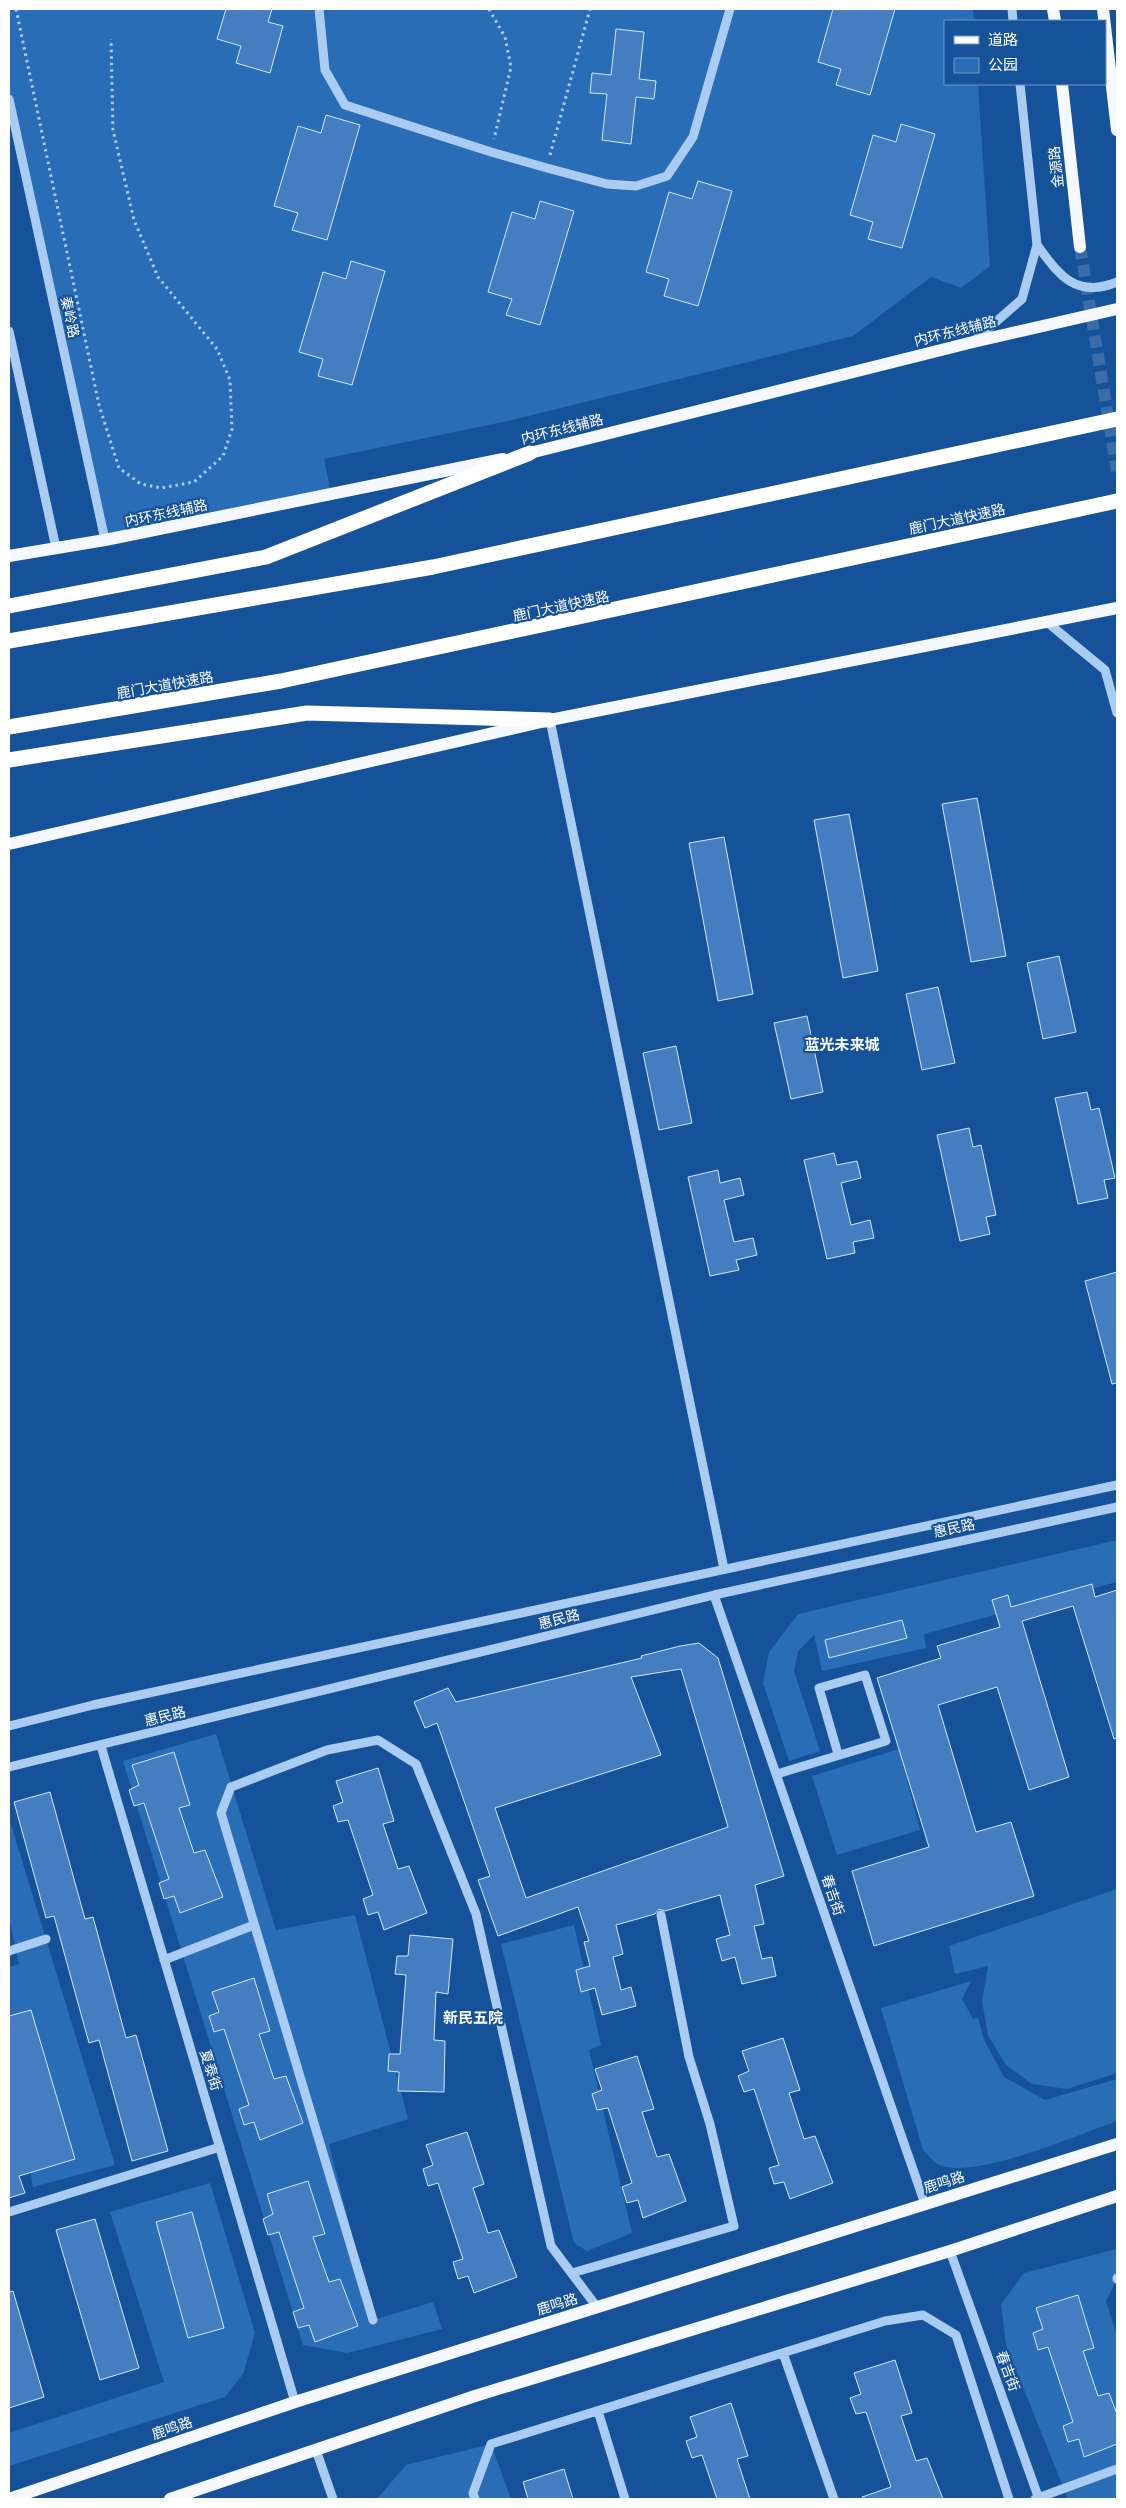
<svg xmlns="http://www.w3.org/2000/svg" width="1126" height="2508" viewBox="0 0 1126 2508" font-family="Raleway,'Noto Sans SC',sans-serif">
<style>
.green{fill:#296db6}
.building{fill:#447ec1;stroke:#d1e6fc;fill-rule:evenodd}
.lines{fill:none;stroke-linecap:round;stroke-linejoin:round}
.major-tunnel{stroke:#396ca8;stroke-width:12;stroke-dasharray:12 6;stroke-linecap:butt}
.path{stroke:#aaccf2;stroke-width:3;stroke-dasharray:2.5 4;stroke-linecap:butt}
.minor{stroke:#aaccf2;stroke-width:9}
.major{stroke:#f5f9ff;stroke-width:12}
.highway{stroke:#fff;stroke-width:15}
.labels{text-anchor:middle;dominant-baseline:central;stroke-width:4.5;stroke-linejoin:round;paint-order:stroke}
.street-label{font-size:14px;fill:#fff;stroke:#165299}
.neighbourhood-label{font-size:15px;font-weight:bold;fill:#fff;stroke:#165299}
</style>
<rect width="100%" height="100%" fill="#165299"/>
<path class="green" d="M9 9H973L974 21H945V84H978L990 266 961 288 931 277 853 336 512 420 324 459 331 494 105 540 9 99Z
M1117 1540V1582L924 1634 926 1648 822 1671 814 1635 798 1651 794 1671 820 1751 789 1761 763 1683 769 1652 798 1614Z
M216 1734 276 1930 355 1915 408 2119 329 2144 373 2320 433 2302 442 2329 347 2353 303 2345 123 1761Z
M899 1749 920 1830 837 1855 812 1776Z
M9 1818 115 2165 33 2187 23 2127 9 2116V1967L19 1964 9 1917Z
M1117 1889V2073L1067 2089 1032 2084 1006 2065 988 2035 982 2001 988 1966 955 1974 949 1946Z
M574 1925 601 2045 589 2050 632 2233 587 2251 574 2243 501 1944Z
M971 1981 962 1999 973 2019 978 2018 984 2040 1004 2077 1045 2100 1117 2079V2121C1080 2134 975 2180 940 2165 934 2163 927 2154 923 2150L881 2008Z
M210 2183 255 2333 243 2374 225 2397 9 2466V2433L164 2382 110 2212Z
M1117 2249V2279L1106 2301 1117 2336V2499H1068L1006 2345 1001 2304 1024 2273Z
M491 2444 511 2499H377L406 2465Z"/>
<path class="building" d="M226 9H272L268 22 283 26 270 73 236 63 241 46 217 39Z
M833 9H895L870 95 836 85 841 69 818 62Z
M616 29 644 32 639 79 656 81 654 99 636 97 631 144 602 140 607 94 590 93 592 73 611 75Z
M326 115 360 125 327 240 292 230 298 213 274 206 298 126 321 133Z
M901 124 935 134 902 248 868 239 873 222 850 215 873 135 896 142Z
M698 181 732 191 698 306 664 296 669 279 646 272 669 192 692 199Z
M540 201 574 211 540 325 506 315 512 299 488 292 512 212 535 219Z
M351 261 385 271 352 385 318 376 323 359 299 352 323 272 346 279Z
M977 798 1006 956 971 962 942 804Z
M849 814 878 971 843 978 814 820Z
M724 837 753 994 718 1001 689 843Z
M1059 956 1076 1032 1043 1039 1027 963Z
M938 987 955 1063 922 1070 906 994Z
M807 1016 823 1092 791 1099 774 1023Z
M676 1046 692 1123 659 1130 643 1053Z
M1087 1092 1091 1110 1099 1108 1115 1178 1104 1180 1108 1198 1078 1204 1055 1098Z
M969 1128 973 1147 981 1145 996 1215 986 1217 990 1234 960 1241 937 1135Z
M834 1153 837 1165 857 1161 861 1178 841 1183 851 1225 870 1220 874 1238 853 1242 855 1253 827 1259 804 1160Z
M718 1170 720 1183 740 1178 744 1195 724 1200 734 1242 753 1238 757 1255 736 1260 739 1270 710 1276 688 1177Z
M1117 1272V1383L1112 1384 1085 1281Z
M1092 1584 1095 1597 1117 1590V1738L1114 1739 1073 1606 1022 1621 1069 1777 1029 1790 997 1687 938 1705 976 1832 1011 1822 1034 1896 874 1946 852 1871 929 1847 877 1678 941 1658 937 1646 1000 1627 992 1600 1008 1595 1011 1607Z
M902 1620 907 1638 829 1658 825 1640Z
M699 1643 718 1658 784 1876 755 1885 764 1924 754 1926 762 1959 772 1957 776 1976 742 1984 735 1957 722 1961 716 1939 730 1935 720 1895 665 1911 659 1909 655 1914 616 1925 623 1954 613 1957 621 1990 631 1987 636 2006 602 2015 595 1988 581 1992 576 1970 590 1966 584 1942 589 1941 578 1907 498 1936 478 1880 490 1876 437 1723 425 1728 414 1702 448 1688 456 1702 642 1658 641 1656 680 1646ZM681 1669 728 1827 526 1898 495 1808 661 1755 631 1677Z
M174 1752 190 1805 179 1808 194 1853 205 1850 223 1897 180 1913 174 1896 164 1899 159 1883 169 1879 144 1803 134 1806 129 1790 139 1785 132 1765Z
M378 1768 394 1821 383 1824 398 1869 409 1866 427 1913 384 1930 378 1912 368 1915 363 1899 373 1895 348 1820 338 1822 333 1806 343 1802 336 1781Z
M50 1792 85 1919 93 1917 126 2038 136 2035 168 2151 132 2161 99 2040 89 2043 54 1916 46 1918 14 1802Z
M410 1935 453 1939 448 1994 436 1992 434 2040 445 2041 444 2092 398 2091 399 2072 388 2071 389 2054H400L406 1975 395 1974 397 1956H408Z
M254 1978 270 2031 259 2034 274 2079 286 2076 303 2123 260 2140 254 2122 244 2125 239 2109 249 2105 224 2029 214 2032 209 2016 219 2012 212 1992Z
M31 2010 75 2159 19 2176 25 2193 9 2198V2016Z
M783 2038 800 2090 789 2093 804 2139 815 2136 833 2183 790 2199 784 2182 774 2184 769 2168 779 2165 754 2089 744 2092 738 2076 749 2071 742 2051Z
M637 2056 654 2109 642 2112 657 2157 669 2154 686 2201 643 2218 638 2200 627 2203 622 2187 632 2183 608 2108 597 2110 592 2094 602 2090 595 2069Z
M467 2132 484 2184 473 2188 488 2233 499 2230 517 2277 474 2293 468 2276 458 2279 453 2262 463 2259 438 2183 428 2186 423 2169 433 2165 426 2145Z
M308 2181 325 2234 313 2237 329 2282 340 2279 358 2326 315 2342 309 2325 298 2328 293 2312 304 2308 279 2232 268 2235 263 2219 273 2214 267 2194Z
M192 2212 224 2328 188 2338 156 2222Z
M95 2219 139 2368 100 2380 56 2230Z
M13 2291 44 2397 9 2408V2292Z
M1078 2295 1094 2348 1083 2351 1098 2396 1109 2393 1117 2414V2444L1084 2457 1079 2439 1068 2442 1063 2426 1073 2422 1048 2347 1038 2350 1033 2333 1043 2329 1036 2308Z
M895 2360 912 2413 901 2416 916 2461 927 2458 943 2499H863L862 2497 891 2487 866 2412 856 2414 850 2398 861 2394 854 2373Z
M731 2403 748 2456 737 2459 750 2499H717L702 2455 692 2458 686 2441 697 2437 690 2417Z
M564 2469 573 2499H528L523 2482Z"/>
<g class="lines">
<path class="major-tunnel" d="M1080 247 1117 471"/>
<path class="path" d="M16 9 99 405 119 468 141 484 161 488 194 482 223 456 232 429 230 380 217 349 158 277 134 220 113 130 111 39
M489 9 505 37 511 67 494 139
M550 155 590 9"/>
<path class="minor" d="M319 9 325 70 345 105 491 152 547 168 607 184 636 186 667 176 693 137 730 9
M1012 9 1013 21
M9 99 105 540
M1037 245C1059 275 1076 299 1117 282
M9 331 56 548
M974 341 1022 299 1037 245 1020 84
M1048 623 1105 670 1117 713
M550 720 724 1569
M714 1595 925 2204
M9 1726 93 1705 1117 1485
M101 1746 295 2402
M9 1767 714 1595 1117 1507
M777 1774 886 1741 865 1675 819 1688 838 1754
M9 1951 46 1939
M164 1960 254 1925
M9 2212 220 2147
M950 2251 1039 2499
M572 2273 734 2226 710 2124 689 2057 661 1915
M1117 2278V2279
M373 2320 221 1813 231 1787 327 1750 378 1740 416 1764 476 1914 551 2246 597 2307
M783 2353 834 2499
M598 2411 625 2499
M316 2450 333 2499
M475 2499 473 2493 491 2444 885 2321 923 2315 956 2335 1009 2499
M1035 2499 1117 2469"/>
<path class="major" d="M1053 9 1055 21
M1103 9 1117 130
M1062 84 1080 247
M522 455 973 342 1117 309
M9 556 105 540 503 459
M9 844 550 720 1117 608
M9 2499 295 2402 1117 2144
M170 2499 475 2396 950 2251 1117 2196"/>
<path class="highway" d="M9 606 266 557 530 453
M9 641 433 567 1117 419
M9 727 281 681 1117 501
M9 760 307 713 550 720"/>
</g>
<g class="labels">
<g class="street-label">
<text transform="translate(1056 167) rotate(-96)">金源路</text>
<text transform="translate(70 317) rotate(78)">秦岭路</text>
<text transform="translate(955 331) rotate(-14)">内环东线辅路</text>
<text transform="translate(562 429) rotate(-14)">内环东线辅路</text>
<text transform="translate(166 513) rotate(-12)">内环东线辅路</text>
<text transform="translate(957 519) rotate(-12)">鹿门大道快速路</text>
<text transform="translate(561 606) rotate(-12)">鹿门大道快速路</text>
<text transform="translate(165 685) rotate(-10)">鹿门大道快速路</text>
<text transform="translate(954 1528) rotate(-12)">惠民路</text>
<text transform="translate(559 1619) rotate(-14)">惠民路</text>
<text transform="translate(165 1716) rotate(-14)">惠民路</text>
<text transform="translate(833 1895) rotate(71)">春吉街</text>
<text transform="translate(211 2070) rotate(73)">夏泰街</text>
<text transform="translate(944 2182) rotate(-17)">鹿鸣路</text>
<text transform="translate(557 2304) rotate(-17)">鹿鸣路</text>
<text transform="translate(1008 2371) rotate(70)">春吉街</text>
<text transform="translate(172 2428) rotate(-19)">鹿鸣路</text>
</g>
<g class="neighbourhood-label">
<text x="842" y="1045">蓝光未来城</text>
<text x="473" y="2018">新民五院</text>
</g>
</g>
<rect width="1126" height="2508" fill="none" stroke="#ffffff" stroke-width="20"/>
<rect x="944" y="20" width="162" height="65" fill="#165299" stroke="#7397c2"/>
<rect x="954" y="36" width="25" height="8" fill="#f5f9ff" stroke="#7397c2"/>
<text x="988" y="45" font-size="15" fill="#ffffff">道路</text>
<rect x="954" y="58" width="25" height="15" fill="#296db6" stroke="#7397c2"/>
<text x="988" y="70" font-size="15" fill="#ffffff">公园</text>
</svg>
